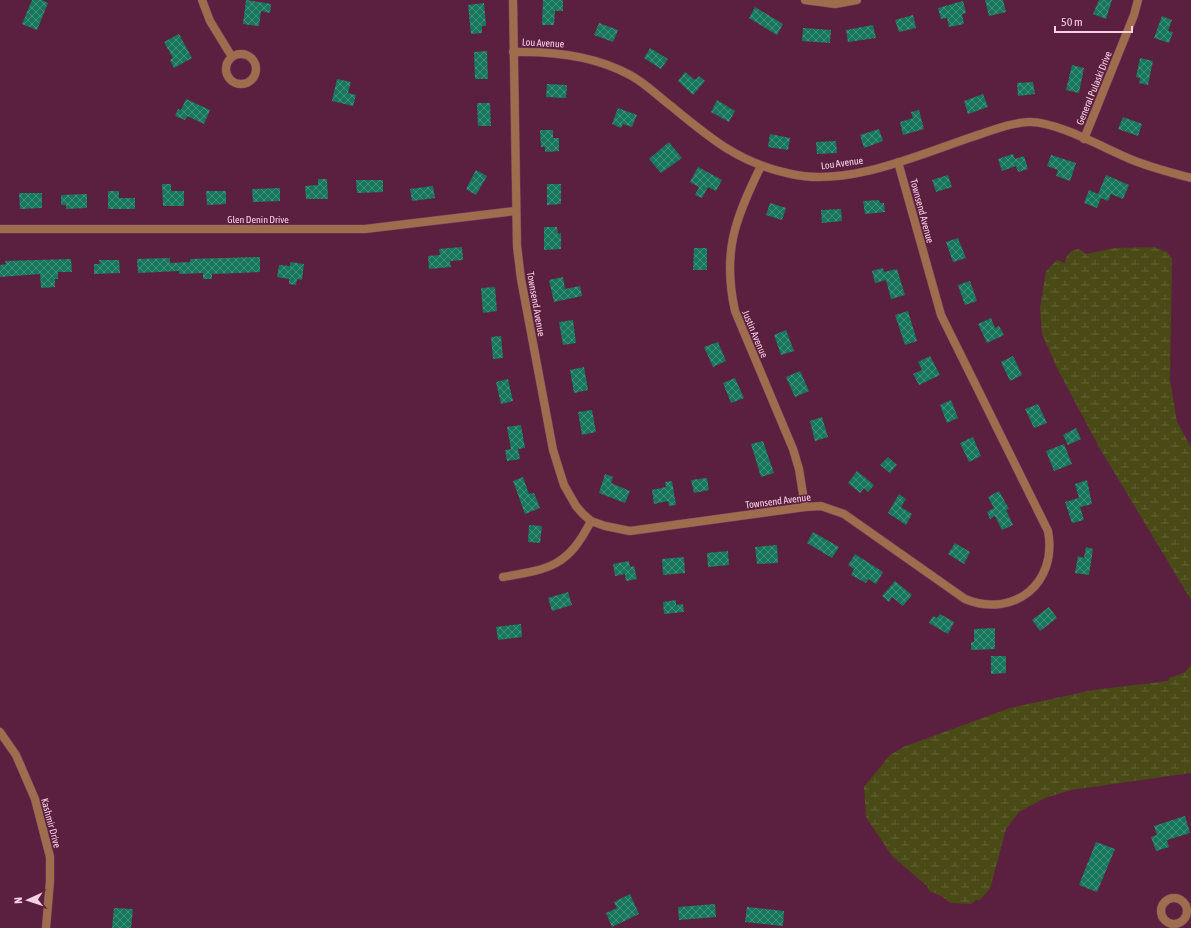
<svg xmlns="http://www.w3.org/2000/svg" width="1191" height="928" viewBox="0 0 1191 928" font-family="'Asap Condensed',sans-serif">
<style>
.wetland{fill:url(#wetland-marsh)}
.building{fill:url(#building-cross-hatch)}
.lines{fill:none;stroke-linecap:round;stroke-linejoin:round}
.street-casing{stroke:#77405d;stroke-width:9}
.street{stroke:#a06c4e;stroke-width:8}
.labels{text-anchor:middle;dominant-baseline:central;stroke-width:3;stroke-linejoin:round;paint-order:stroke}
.street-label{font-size:10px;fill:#f8d2e3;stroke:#5b2040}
</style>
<defs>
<pattern id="wetland-marsh" width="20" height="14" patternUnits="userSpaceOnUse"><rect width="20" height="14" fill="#494a15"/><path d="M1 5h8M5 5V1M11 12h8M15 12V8" fill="none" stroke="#646337"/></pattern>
<pattern id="building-cross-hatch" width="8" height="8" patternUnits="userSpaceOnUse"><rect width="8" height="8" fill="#17775d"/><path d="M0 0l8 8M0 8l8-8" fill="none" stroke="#45907c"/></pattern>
</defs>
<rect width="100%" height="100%" fill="#5b2040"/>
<path class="wetland" d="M1154 247 1167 252 1172 259 1170 380 1177 422 1191 447V600L1099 447 1058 370 1042 334 1040 308 1046 271 1057 260 1065 263C1065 255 1071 250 1079 249L1086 254 1114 248Z
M1191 665V773L1071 790 1045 798 1019 812 1006 829 990 889 980 900H976L971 904 951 903 938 894 930 892 927 886 892 856 866 817 864 787 889 756 903 747 1010 708 1093 690 1168 681 1169 678 1184 673Z"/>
<path class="building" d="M32 0H42L48 3 37 30 22 24Z
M246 0 271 4 270 13 261 11 259 26 243 24Z
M543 0H563V11H555L554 25H542Z
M985 0H1003L1006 12 989 16Z
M1099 0H1112L1106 19 1093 14Z
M963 1 966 13 962 14 964 24 949 27 947 18 941 19 938 8Z
M484 3 486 26H482V33L471 34 468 5Z
M755 7 783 24 777 35 749 18Z
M913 15 916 28 899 32 895 20Z
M1162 16 1172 20 1168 31 1173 32 1169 43 1154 38Z
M599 23 618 30 613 42 594 35Z
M873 25 876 38 848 42 846 30Z
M803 28 831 30 830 43 802 41Z
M179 34 192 58 174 68 170 60 173 58 164 42Z
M650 48 668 59 661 69 644 58Z
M487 51 488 79H475L474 52Z
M1140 58 1153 61 1148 85 1139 83 1140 78 1136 77Z
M1072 65 1084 68 1079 93 1066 90Z
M685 72 695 80 699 76 705 81 693 95 678 81Z
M337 79 351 82 348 93 356 95 353 106 332 101Z
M1033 82 1035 94 1018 96 1017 83Z
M547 84 567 85 566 98 546 97Z
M983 94 988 107 968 114 964 101Z
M186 99 210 110 204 124 187 116 185 120 175 116 178 109 181 110Z
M717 100 735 111 729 122 711 112Z
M477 103H490L491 126H478Z
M618 108 637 115 632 127 623 124 621 128 612 124Z
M919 110 924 129 903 135 900 122 913 118 911 112Z
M1123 117 1142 124 1138 136 1118 129Z
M879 129 883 141 864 148 860 135Z
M540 130H553V138H559V151L545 152V147H541Z
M770 134 790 138 788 150 768 147Z
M836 141 837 153 817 154 816 142Z
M669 142 682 158 661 173 649 159Z
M1013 154 1015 159 1024 156 1028 169 1018 172 1016 166 1002 171 998 159Z
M1051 155 1076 163 1070 181 1056 176 1058 170 1047 166Z
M698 167 722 180 716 191 708 187 702 198 695 195 699 187 690 182Z
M476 170 487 176 476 195 466 189Z
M948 175 952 187 936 192 932 180Z
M1106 175 1129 185 1123 199 1111 194 1108 201 1101 198 1097 208 1084 203 1089 190 1098 194Z
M318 179H327L328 199H306L305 186 318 185Z
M356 180H383V192L357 193Z
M162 184H171V191H184V206H163Z
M547 184H561V204L547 205Z
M433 186 435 198 412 201 410 189Z
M280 188V201L253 202 252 189Z
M108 191H119V198H135V209H108Z
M206 191H226V204L207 205Z
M19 193H42V208L20 209Z
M87 194V208L66 209V205H61V195Z
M879 200 880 203H884L885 212 865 214 863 201Z
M770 203 786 208 782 220 766 215Z
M841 209 842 221 822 223 821 210Z
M544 227H557L558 234 561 233V249L544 250Z
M958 238 966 258 953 262 946 242Z
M462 247 463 260 450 261 451 267 429 269 428 256 440 255 439 249Z
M694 248H707V270H693Z
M260 257V272L212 274V279H203V273L179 274V271L138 273 137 259 170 258V263L190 262V259Z
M71 259 72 272H58V279H55V287L41 288 40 274 0 277V265L6 264 5 261Z
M99 260H119L120 273 94 274V264H100Z
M290 262 304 264 302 280 297 279 296 285 289 284V279L277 277 279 265 290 266Z
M883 268 884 272 897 269 905 295 891 299 886 280 875 283 872 271Z
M563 277 565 289 580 286 582 296 554 302 549 280Z
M970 281 977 301 965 305 958 285Z
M495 287 497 311 483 313 481 288Z
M908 311 917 341 905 345 895 315Z
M991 318 995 328 999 326 1004 335 987 343 978 324Z
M573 320 576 343 563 345 559 322Z
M786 330 794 351 781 355 774 335Z
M501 336 503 358 493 359 491 337Z
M718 342 726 361 713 367 704 347Z
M930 356 940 375 919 385 913 374 922 370 918 362Z
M1013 356 1022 375 1010 381 1001 362Z
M584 367 588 390 574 393 570 370Z
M800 371 809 391 795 397 786 377Z
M735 378 744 398 731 403 723 383Z
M508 379 513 401 501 404 496 382Z
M951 400 958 418 947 423 940 405Z
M1038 404 1047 423 1034 428 1025 409Z
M592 410 596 432 582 435 578 412Z
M822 417 828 437 815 441 810 421Z
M521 425 525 448 518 449 520 459 507 461 505 450 511 449 507 427Z
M1076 428 1081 439 1068 445 1063 435Z
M973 437 981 456 969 462 960 443Z
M763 441 774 473 761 477 751 444Z
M1064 444 1072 464 1054 471 1046 451Z
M888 457 897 465 890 473 880 465Z
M857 471 874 485 868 492 864 488 860 493 848 483Z
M605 474 613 477 611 483 630 491 625 503 599 493Z
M523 477 529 494 534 493 540 508 525 514 513 481Z
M707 478 709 490 694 493 691 480Z
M1087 480 1092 504 1080 507 1084 520 1072 523 1065 502 1079 498 1075 484Z
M672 481 676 505 669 506 668 501 654 504 652 490 666 487 665 482Z
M999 491 1009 509 1006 510 1013 525 1002 530 995 516 990 519 987 512 994 508 988 497Z
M899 494 906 499 901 507 912 514 906 525 888 513Z
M529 525 542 526 540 543 528 542Z
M813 532 839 547 832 558 807 543Z
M955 543 970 552 964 564 948 554Z
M777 545 778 563 757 564 755 547Z
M1086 547 1093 549 1089 575 1075 573 1078 556 1084 558Z
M728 551 729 565 708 567 707 553Z
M855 554 883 572 876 584 868 579 866 583 851 575 854 569 848 565Z
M684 557 685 573 663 575 662 559Z
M629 561 630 567 634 566 637 579 626 581 625 574 615 576 613 564Z
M895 581 912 595 903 606 892 597 889 602 882 596Z
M568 592 572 605 552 611 548 598Z
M676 600V605L683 604 684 612 664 614 663 602Z
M1049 607 1057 618 1040 631 1032 620Z
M940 614 954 622 948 634 929 623 933 616 937 618Z
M521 624 522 637 498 640 496 627Z
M995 628V649L971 650V642H974V629Z
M991 656H1006V673L991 674Z
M1185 816 1190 833 1167 840 1169 847 1156 851 1151 837 1157 835 1154 826Z
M1096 842 1115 849 1097 892 1079 885Z
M630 894 639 914 612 927 606 913 617 908 614 902Z
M715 904 716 917 679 920 678 907Z
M747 907 784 911 783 926 745 922Z
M114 908 133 909 131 928H112Z"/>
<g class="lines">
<defs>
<path id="street" d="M202 0 210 21 232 57
M513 0 517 246 521 279 553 450 564 485 576 506 583 514 591 521 605 526 630 531 805 507 821 506 844 514 965 599C1014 619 1058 583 1048 531L941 315 898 162
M805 0 835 4 857 0
M513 52C553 51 594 55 630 75 645 83 658 96 671 106 711 139 739 163 791 174 849 187 918 155 972 137 991 131 1009 123 1029 122 1057 121 1107 150 1135 161 1153 168 1172 173 1191 178
M226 69a15 15 0 1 1 30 0a15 15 0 1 1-30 0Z
M1084 139 1134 15 1138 0
M761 166C735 219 722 252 735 311L793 449 799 469 805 507
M0 229H365L515 211
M503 577C551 569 568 566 591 521
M0 732 16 755 35 799 50 857V881L46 928
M1161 911a13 13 0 1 1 26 0a13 13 0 1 1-26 0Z"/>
</defs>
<use href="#street" class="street-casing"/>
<use href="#street" class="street"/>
</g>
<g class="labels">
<g class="street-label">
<text transform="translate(543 43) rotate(3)">Lou Avenue</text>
<text transform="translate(1094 88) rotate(-68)">General Pulaski Drive</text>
<text transform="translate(842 163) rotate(-8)">Lou Avenue</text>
<text transform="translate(922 211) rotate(75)">Townsend Avenue</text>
<text x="258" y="219">Glen Denin Drive</text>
<text transform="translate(536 304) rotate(80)">Townsend Avenue</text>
<text transform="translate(755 334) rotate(67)">Justin Avenue</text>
<text transform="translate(778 501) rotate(-7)">Townsend Avenue</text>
<text transform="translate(51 823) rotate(75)">Kashmir Drive</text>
</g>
</g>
<g transform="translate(28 900) rotate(267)" stroke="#5b2040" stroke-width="3" paint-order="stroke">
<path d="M0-3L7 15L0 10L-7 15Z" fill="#f8d2e3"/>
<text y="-6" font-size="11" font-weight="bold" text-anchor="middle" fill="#f8d2e3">N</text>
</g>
<path d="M1055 26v6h77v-6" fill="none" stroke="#f8d2e3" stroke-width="2"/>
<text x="1061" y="26" font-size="12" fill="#f8d2e3" stroke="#5b2040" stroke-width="3" paint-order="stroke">50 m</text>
</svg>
